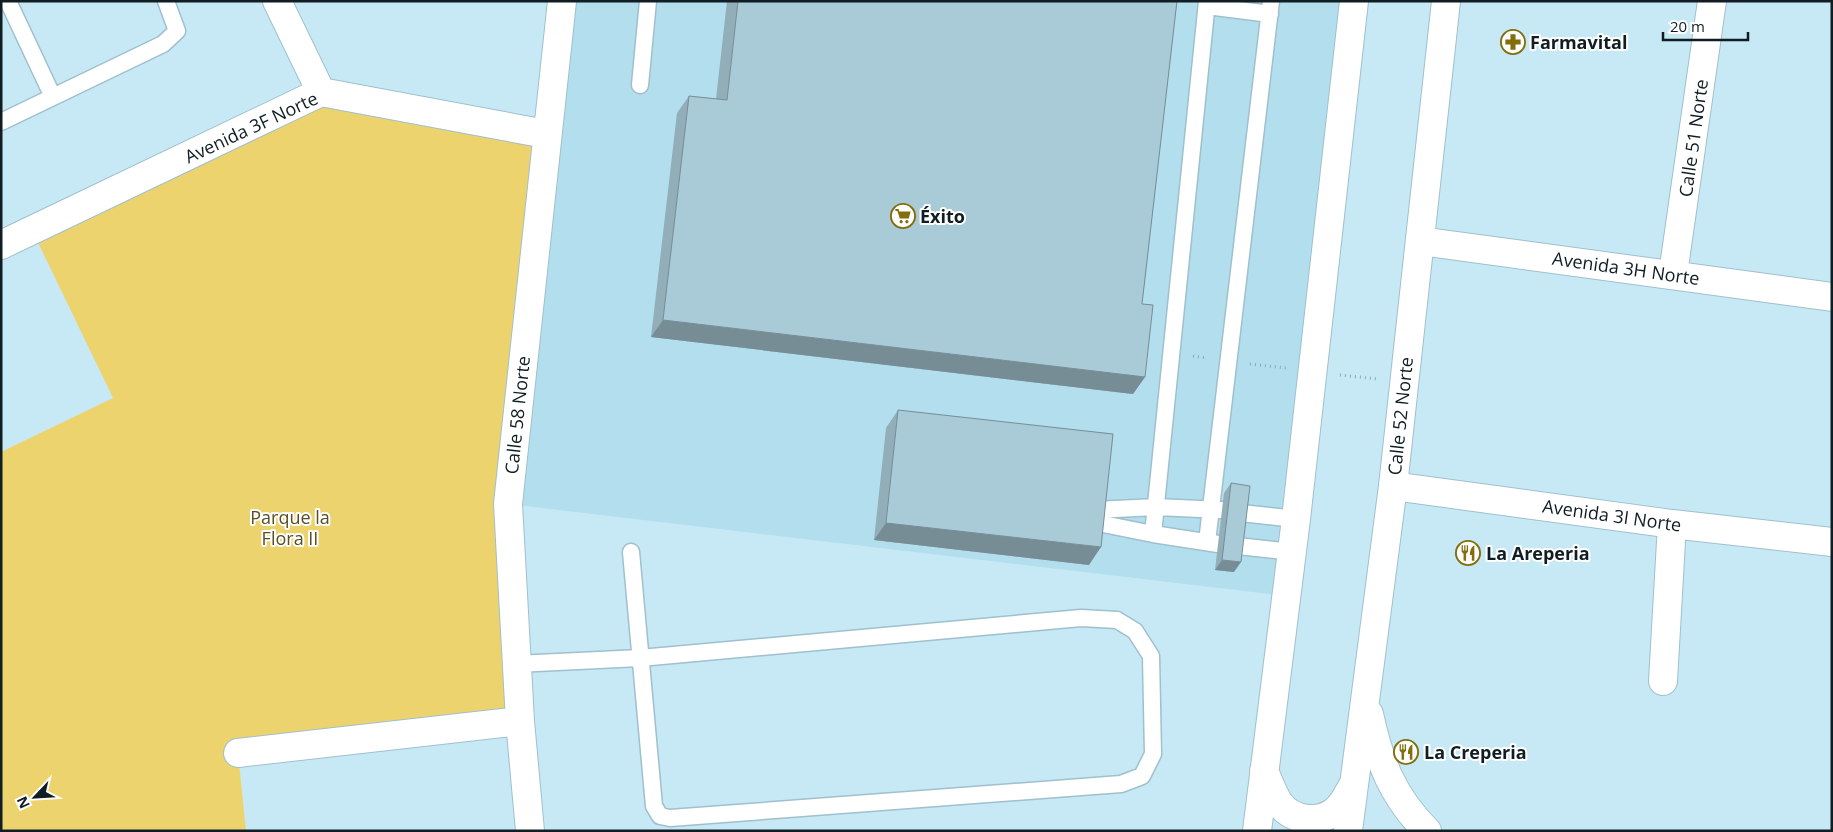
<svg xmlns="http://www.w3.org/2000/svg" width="1833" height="832" viewBox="0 0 1833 832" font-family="'Open Sans',sans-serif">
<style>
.built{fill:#b3deee}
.green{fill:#edd36e}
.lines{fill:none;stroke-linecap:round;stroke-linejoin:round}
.service-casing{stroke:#9fc0cd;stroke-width:19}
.minor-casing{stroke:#9fc0cd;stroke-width:30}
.secondary-casing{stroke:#9fc0cd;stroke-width:30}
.path{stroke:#8ca9b2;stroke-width:3;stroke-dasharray:1 4;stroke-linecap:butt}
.service{stroke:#fff;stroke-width:16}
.minor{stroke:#fff;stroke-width:28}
.secondary{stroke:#fff;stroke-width:28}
.wall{fill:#91aeb9}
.shaded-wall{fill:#768d96}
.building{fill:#a9cad7;stroke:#768d96}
.labels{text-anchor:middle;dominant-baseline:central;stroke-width:4;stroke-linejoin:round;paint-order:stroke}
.poi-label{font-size:18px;font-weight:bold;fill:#101d22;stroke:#fff;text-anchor:start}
.street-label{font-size:18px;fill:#101d22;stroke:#fff}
.park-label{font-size:18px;fill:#584d23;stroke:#fff}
</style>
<rect width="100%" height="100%" fill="#c6e9f5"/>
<path class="built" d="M562 1H1354L1286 596 508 504Z"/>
<path class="green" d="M321 92 546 134 508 504 520 721 238 753 246 831H1V452L113 398 32 230Z"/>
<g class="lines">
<defs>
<path id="service" d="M8 1 53 97
M1207 6 1270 14
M640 85 648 1
M1 122 163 44 177 31 166 1
M1095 510 1156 507 1222 510
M1241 513 1296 519
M1093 522 1153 534 1218 544
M1153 534 1207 1
M1207 542 1271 1
M1238 546 1292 552
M516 664 640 658 1081 618 1117 620 1135 631 1151 656 1153 754 1142 776 1121 784 670 818 660 816 654 806 631 552"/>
<path id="minor" d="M277 1 321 92
M1420 241 1832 297
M1 245 321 92 546 134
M1673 274 1712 1
M1393 486 1672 524 1832 542
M1663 681 1672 524
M238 753 520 721
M530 831 520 721 508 504 562 1"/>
<path id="secondary" d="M1369 714C1379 761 1392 796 1427 831
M1264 771C1269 782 1273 794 1279 803 1292 821 1319 824 1335 811 1343 805 1348 794 1353 785
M1257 831 1296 519 1354 1
M1348 831 1393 486 1446 1"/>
</defs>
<use href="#service" class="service-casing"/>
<use href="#minor" class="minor-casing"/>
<use href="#secondary" class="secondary-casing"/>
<path class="path" d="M1193 356 1207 358
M1250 364 1286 368
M1340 375 1378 379"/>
<use href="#service" class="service"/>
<use href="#minor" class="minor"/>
<use href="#secondary" class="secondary"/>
</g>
<path class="wall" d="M727 1H1177L1142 304 1145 377 1133 394 651 337 677 113 689 96 716 99Z
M898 410 1089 565 874 540 886 428Z
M1231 483 1234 572 1215 570 1224 493Z"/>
<path class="shaded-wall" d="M663 320 1145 377 1133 394 651 337Z
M886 523 1101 547 1089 565 874 540Z
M1222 560 1241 562 1234 572 1215 570Z"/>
<path class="building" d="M738 1H1177L1142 304 1153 305 1145 377 663 320 689 96 727 100Z
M898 410 1113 434 1101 547 886 523Z
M1231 483 1250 486 1241 562 1222 560Z"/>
<defs>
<symbol id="pharmacy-ring" viewBox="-11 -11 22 22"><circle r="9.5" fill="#fff" stroke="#836e0c" stroke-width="1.5"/><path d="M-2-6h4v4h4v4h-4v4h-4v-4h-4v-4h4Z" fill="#836e0c"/></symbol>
<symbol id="supermarket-ring" viewBox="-11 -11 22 22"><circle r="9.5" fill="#fff" stroke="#836e0c" stroke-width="1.5"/><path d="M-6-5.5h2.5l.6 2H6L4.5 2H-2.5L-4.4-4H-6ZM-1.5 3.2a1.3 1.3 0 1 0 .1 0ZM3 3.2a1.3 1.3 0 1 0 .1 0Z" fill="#836e0c"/></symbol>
<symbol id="restaurant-ring" viewBox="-11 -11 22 22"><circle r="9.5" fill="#fff" stroke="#836e0c" stroke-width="1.5"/><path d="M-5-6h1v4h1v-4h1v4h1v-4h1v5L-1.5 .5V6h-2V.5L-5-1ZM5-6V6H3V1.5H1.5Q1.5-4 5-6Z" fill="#836e0c"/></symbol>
</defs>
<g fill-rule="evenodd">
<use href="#pharmacy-ring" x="1499" y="28" width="28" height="28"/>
<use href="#supermarket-ring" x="889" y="202" width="28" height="28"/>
<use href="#restaurant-ring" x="1454" y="539" width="28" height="28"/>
<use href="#restaurant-ring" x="1392" y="738" width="28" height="28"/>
</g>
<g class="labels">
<g class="poi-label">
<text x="1530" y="42">Farmavital</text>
<text x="920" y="216">Éxito</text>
<text x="1486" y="553">La Areperia</text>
<text x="1424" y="752">La Creperia</text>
</g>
<g class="street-label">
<text transform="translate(251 127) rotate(-25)">Avenida 3F Norte</text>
<text transform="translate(1693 138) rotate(-82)">Calle 51 Norte</text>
<text transform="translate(1626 268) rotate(8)">Avenida 3H Norte</text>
<text transform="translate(517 415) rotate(-84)">Calle 58 Norte</text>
<text transform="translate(1400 416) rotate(-84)">Calle 52 Norte</text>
<text transform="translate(1612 515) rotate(8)">Avenida 3I Norte</text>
</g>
<g class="park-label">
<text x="290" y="517">Parque la<tspan x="290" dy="21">Flora II</tspan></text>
</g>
</g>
<rect width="1833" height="832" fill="none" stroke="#101d22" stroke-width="5"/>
<g transform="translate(35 797) rotate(245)" stroke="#ffffff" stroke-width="4" paint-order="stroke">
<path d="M0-4L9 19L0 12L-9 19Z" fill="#101d22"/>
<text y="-8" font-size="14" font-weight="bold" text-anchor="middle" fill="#101d22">N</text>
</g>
<path d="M1663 32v8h85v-8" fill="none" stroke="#101d22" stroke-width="2.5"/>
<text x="1670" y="32" font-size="15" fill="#101d22" stroke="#ffffff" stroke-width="4" paint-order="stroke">20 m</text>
</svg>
